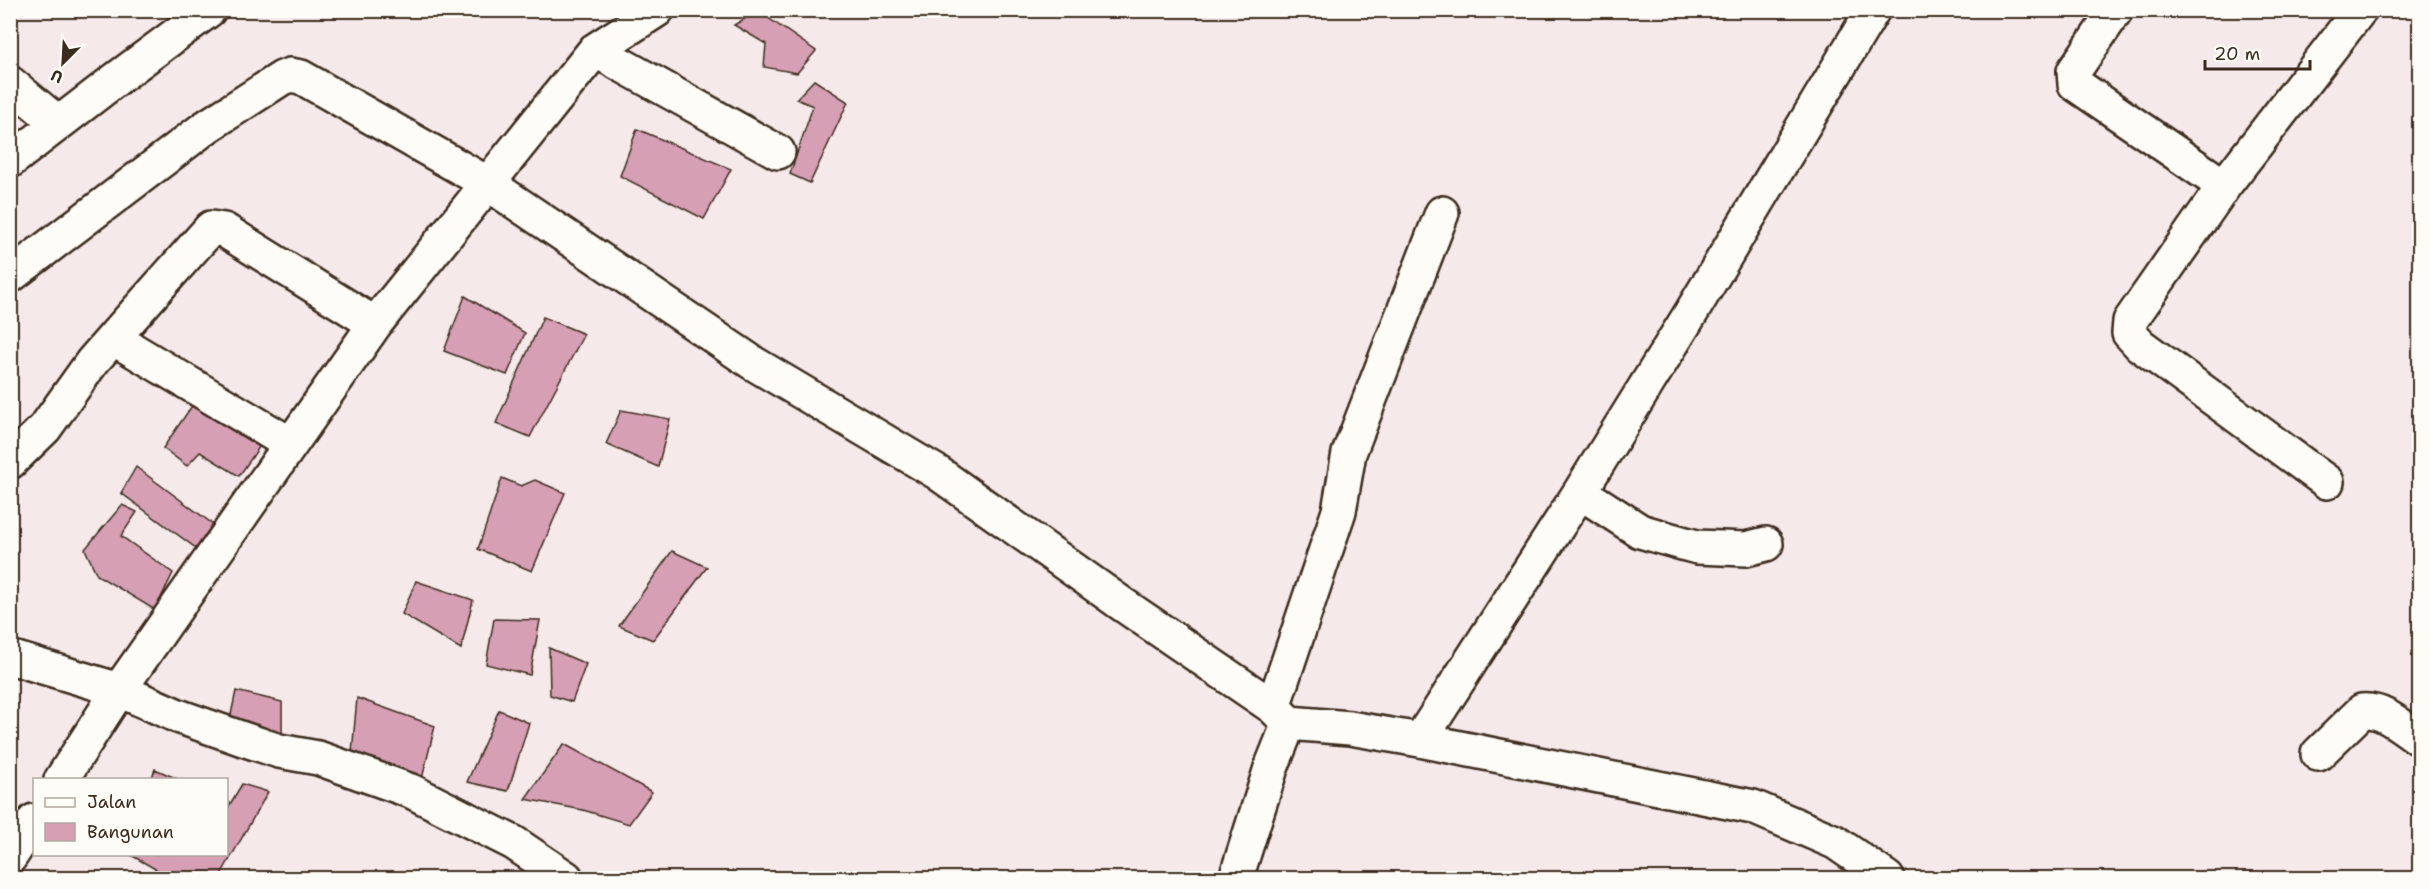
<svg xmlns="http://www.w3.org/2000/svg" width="2430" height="889" viewBox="0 0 2430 889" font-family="'Shantell Sans',sans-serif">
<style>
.building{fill:#d69fb4;stroke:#3b2a1e;stroke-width:1.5}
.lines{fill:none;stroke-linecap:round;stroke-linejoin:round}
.minor-casing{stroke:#3b2a1e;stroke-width:38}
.minor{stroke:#fdfcf7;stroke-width:33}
</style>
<rect width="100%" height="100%" fill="#f5e9ea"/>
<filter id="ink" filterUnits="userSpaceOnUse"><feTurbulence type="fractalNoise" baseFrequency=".0167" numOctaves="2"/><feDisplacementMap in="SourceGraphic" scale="12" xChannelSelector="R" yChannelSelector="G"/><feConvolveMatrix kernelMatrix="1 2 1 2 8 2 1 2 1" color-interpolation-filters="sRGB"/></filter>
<g filter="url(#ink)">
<path class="building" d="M758 11 816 51 797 73 764 67 766 44 734 25Z
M814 80 848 102 810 183 790 174 813 106 796 99Z
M637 129 731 169 704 219 620 176Z
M465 296 525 333 507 375 444 351Z
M543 317 584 334 530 437 496 423Z
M198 397 264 440 239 476 200 452 187 466 163 448Z
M621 410 670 419 658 467 606 444Z
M136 467 225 533 204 554 121 493Z
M502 478 521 486 535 480 565 493 532 571 478 549Z
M122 505 137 512 121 536 173 573 155 610 97 575 85 549Z
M672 551 707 567 653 640 619 626Z
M416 581 473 600 461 649 402 614Z
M494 619 540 620 530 675 486 664Z
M549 648 586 664 572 702 550 695Z
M236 691 282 702V745L229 724Z
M357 698 435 726 421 783 352 753Z
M499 710 529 723 508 791 467 782Z
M564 744 652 792 629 824 583 810 525 799Z
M155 769 180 780H151Z
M242 784 268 792 219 878H171L129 854H226V811Z"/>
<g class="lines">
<defs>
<path id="minor" d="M2116 10 2074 71 2075 84 2224 186
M595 50 778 152
M10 83 58 123
M10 161 115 80 209 10
M10 276 206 127 282 78 290 75 301 77 487 183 753 363 938 473 1122 604 1273 707 1289 723
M113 338 211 228 224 230 375 324
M10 462 45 428 92 362 113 338 290 444
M2327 482 2140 345 2129 333 2130 321 2224 186 2360 10
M1580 492 1640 531 1682 543 1697 547 1746 549 1766 544
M10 657 119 690 178 716 243 739 279 751 318 758 411 791 514 843 566 878
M1273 707 1339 511 1349 453 1442 213
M1420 740 1580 492 1691 313 1873 10
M2318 754 2362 711C2384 709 2402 727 2420 739
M61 780 119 690 375 324 595 50 657 10
M10 857 34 821
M1236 878 1271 768 1289 723 1350 728 1420 740 1753 807 1835 842 1887 878"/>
</defs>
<use href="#minor" class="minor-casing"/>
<use href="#minor" class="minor"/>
</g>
</g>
<rect width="2430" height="889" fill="none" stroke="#fdfcf7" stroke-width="36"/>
<rect x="18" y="18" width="2394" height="853" fill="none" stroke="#3b2a1e" stroke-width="2" filter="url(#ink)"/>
<rect x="33" y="778" width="195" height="78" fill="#fdfcf7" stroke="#afa8a0" stroke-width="1.5"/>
<rect x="45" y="798" width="30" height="9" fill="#fdfcf7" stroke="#afa8a0" stroke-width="1.5"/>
<text x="87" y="808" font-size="18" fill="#3b2a1e">Jalan</text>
<rect x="45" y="823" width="30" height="18" fill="#d69fb4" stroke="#afa8a0" stroke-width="1.5"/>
<text x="87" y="838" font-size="18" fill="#3b2a1e">Bangunan</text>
<g transform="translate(63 63) rotate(204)" stroke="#fdfcf7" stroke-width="4.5" paint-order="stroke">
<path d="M0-4.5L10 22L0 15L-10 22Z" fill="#3b2a1e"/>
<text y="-9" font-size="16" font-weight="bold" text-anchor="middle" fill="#3b2a1e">U</text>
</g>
<path d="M2205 60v9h105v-9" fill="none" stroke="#3b2a1e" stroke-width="3"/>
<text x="2214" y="60" font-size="18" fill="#3b2a1e" stroke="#fdfcf7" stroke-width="4.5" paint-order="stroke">20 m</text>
</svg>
